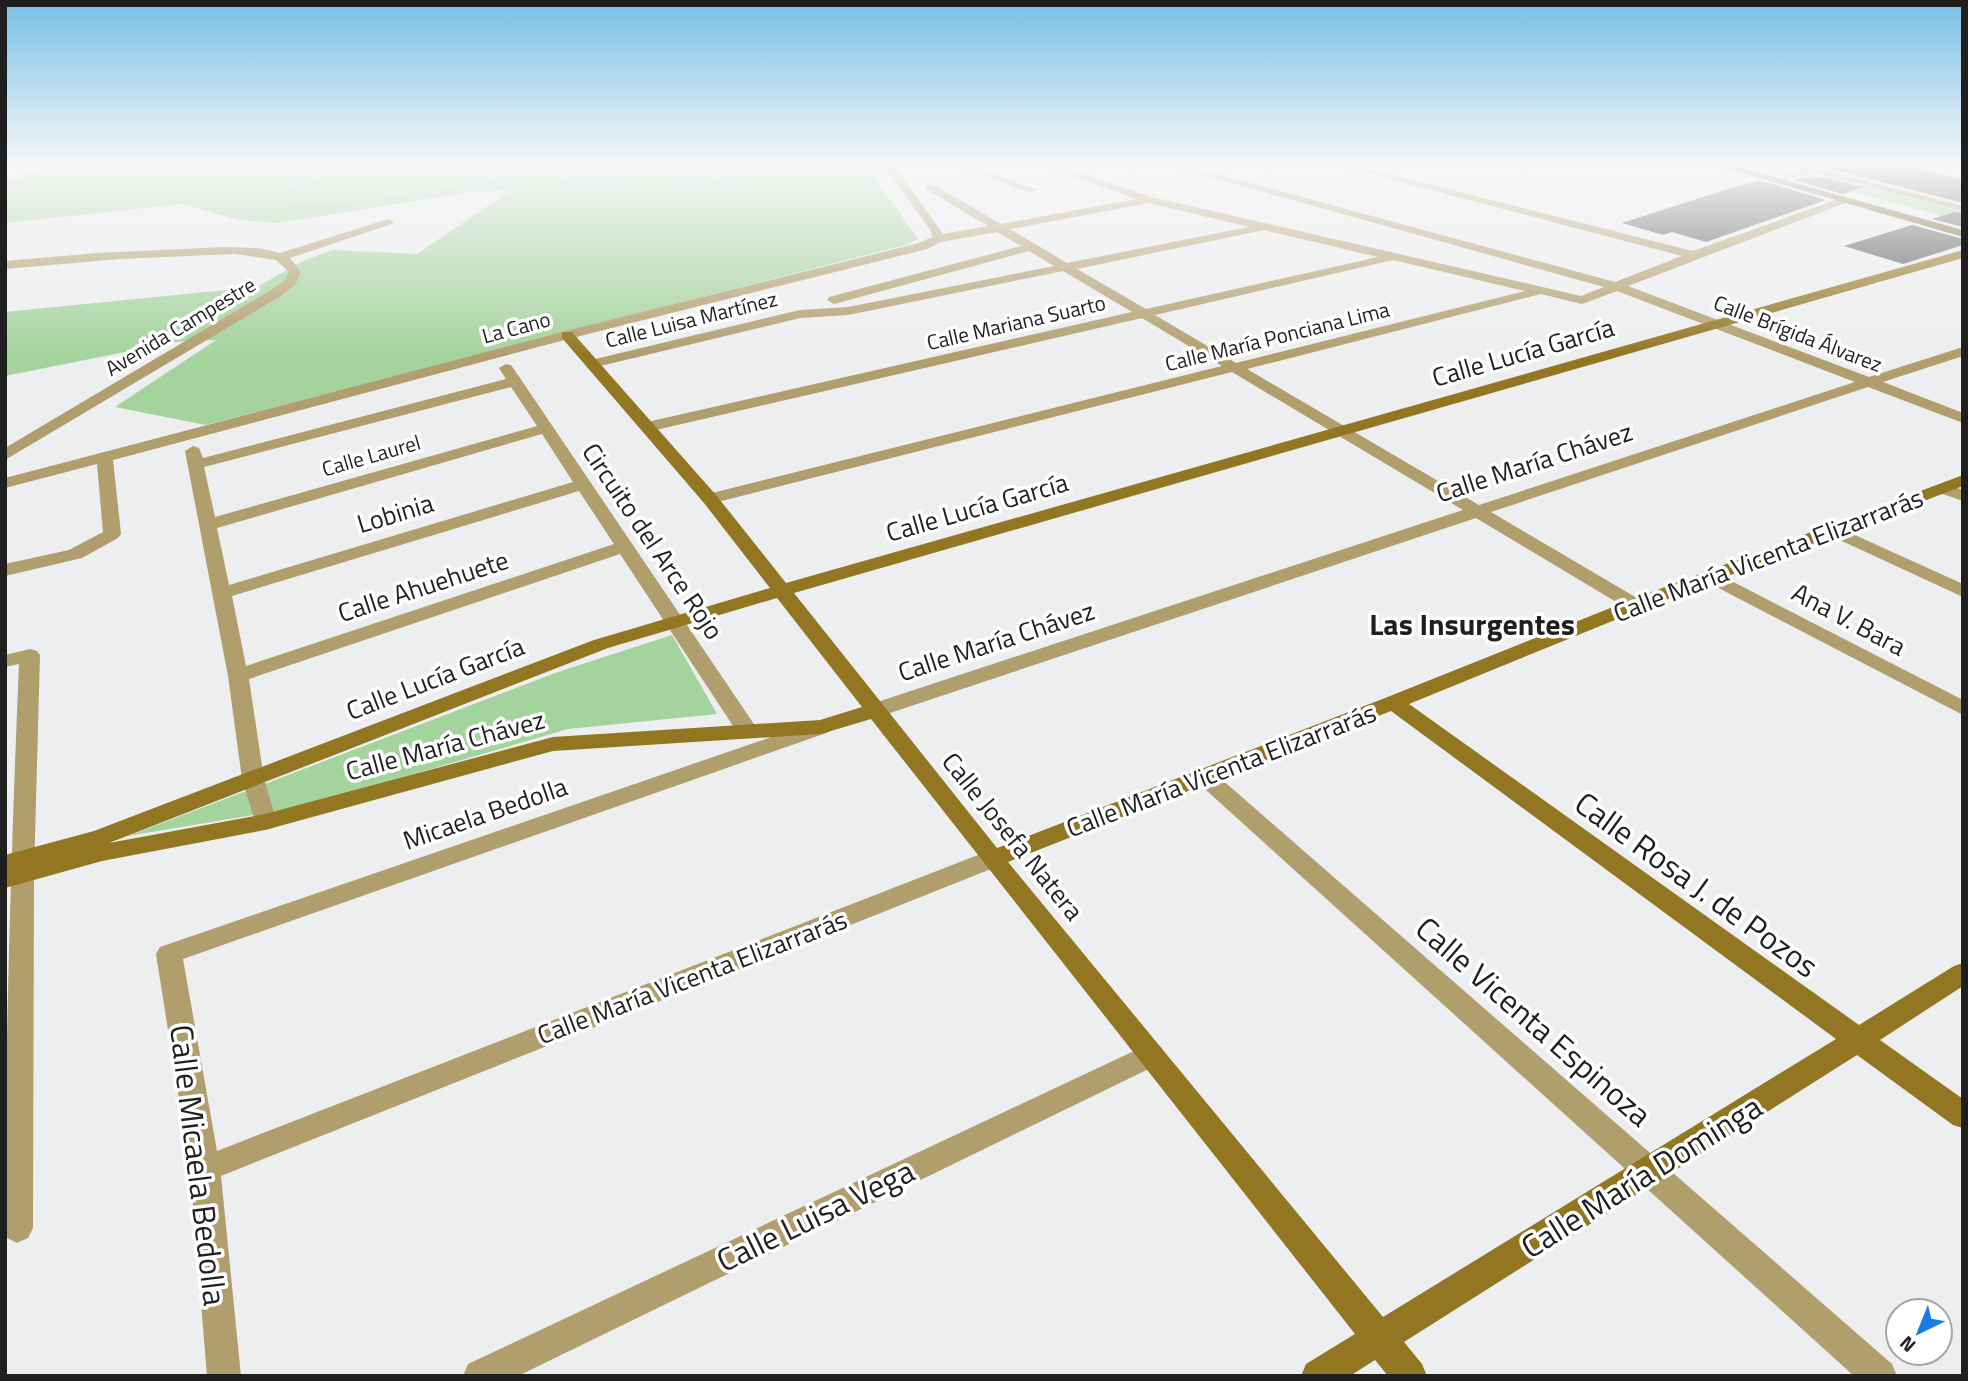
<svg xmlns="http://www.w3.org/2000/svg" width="1968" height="1381" viewBox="0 0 1968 1381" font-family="'Titillium Web',sans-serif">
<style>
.green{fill:#a4d39d}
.building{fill:#58595a}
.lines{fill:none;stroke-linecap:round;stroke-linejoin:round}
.path{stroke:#a0a1a2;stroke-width:2.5;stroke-dasharray:1 2.5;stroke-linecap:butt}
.lane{fill:#b19e6d;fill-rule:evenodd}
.street{fill:#b19e6d;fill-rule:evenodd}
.secondary{fill:#937621;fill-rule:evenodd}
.primary{fill:#715d24;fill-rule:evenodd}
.labels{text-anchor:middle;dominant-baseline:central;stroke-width:7;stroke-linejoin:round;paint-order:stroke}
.far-street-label{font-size:21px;fill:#1f1f20;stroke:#fff}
.street-label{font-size:26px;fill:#1f1f20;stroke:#fff}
.quarter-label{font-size:30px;font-weight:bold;fill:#1f1f20;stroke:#fff}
.near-street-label{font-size:32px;fill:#1f1f20;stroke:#fff}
</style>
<rect width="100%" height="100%" fill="#edeeef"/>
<path class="green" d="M69 163H864L918 239 905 245 206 425 115 407 216 340 175 342 5 376V312L257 287 301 262 332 250 417 254 511 190 471 192 277 223 239 220 182 204 5 223V179Z
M1812 177H1833L1963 212V222L1812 180Z
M672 635 717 714 568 729 301 807 128 836 558 672Z"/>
<path class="building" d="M1828 163H1921L1922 166 1916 168 1963 180V203L1820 166Z
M1816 176 1862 187 1843 194 1794 180Z
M1762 181 1826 200 1706 242 1672 232 1663 235 1622 223 1740 185Z
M1955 212 1963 213V227L1932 219Z
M1912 225 1963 239V245L1903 264 1844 246Z"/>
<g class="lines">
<path class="path" d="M392 163 305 185 288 191 282 200 288 206 342 207 473 187 572 166H582L561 184 684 188 831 163
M5 187 98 163"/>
<path class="lane" d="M1784 163H1797L1963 206V211L1816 173 1784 179V175L1806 170Z"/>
<path class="street" d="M882 163H892L943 234 988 226 926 189V185H934L1001 224 1136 199 1036 163H1051L1152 197 1581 296 1604 287 1160 163H1177L1615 282 1682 256 1328 163H1345L1693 251 1844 197 1850 200 1848 202 1628 286 1869 377 1963 347V356L1883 382 1963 413V423L1868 387 1491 512 1642 601 1645 605 1642 609H1628L1476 518 884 715H868L865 710 868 705 1463 510 1232 372 710 504 701 499 704 495 1222 366 1142 318 647 432 639 427 647 422 1132 312 1063 271 848 315 800 318 592 368 585 364 587 361 800 310 848 307 1054 266 1029 251 834 304 827 300 829 297 1021 246 997 232 941 242 927 249 572 338 113 460 121 534 118 538 82 558 5 576V564L69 550 103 532 97 464 5 488V478L562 332 919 243 932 237 931 231ZM1149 203 1249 227 1067 263 1010 229ZM1264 230 1378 257 1146 309 1077 269ZM1393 260 1525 291 1236 363 1155 315ZM1617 291 1855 382 1479 505 1247 369 1541 294 1582 304Z
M950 163H965L1037 190 1028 192Z
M1136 163H1152L1130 169V165Z
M388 219 394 222 392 224 290 258 301 272 295 285 281 296 5 460V448L271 290 285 280 289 272 276 260 235 254 120 259 5 269V261L97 253 223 247 258 248 280 253Z
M506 364 511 365 522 381 758 730 755 735H739L620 554 249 679 264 779 277 822 273 828 265 830 257 828 242 779 228 676 185 451 193 446 199 448 203 458 506 379 499 368ZM511 387 537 426 215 517 204 467ZM542 434 573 482 229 585 217 528ZM579 491 614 544 246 666 232 596Z
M1943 483 1963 490V501L1937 492 1935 488Z
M1835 526 1963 584V597L1829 535 1826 531 1829 527Z
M1712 571 1963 700V715L1705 581 1703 577 1705 573Z
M30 649 37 651 40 655 34 874 33 1228 28 1238 17 1243 5 1237C5 1046 11 855 19 664L5 667V655Z
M821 720 829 722 832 727 829 732 183 959 217 1151 983 853 992 850 1001 853 1004 859 1001 865 221 1176 241 1376H207L190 1169 156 954 160 947Z
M1204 769 1212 771 1892 1364 1897 1376H1854L1196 781 1193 776 1196 771Z
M1151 1043 1161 1047 1165 1055 1161 1063 518 1376H463L468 1364Z"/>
<path class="secondary" d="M1963 250V258L794 593 997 848 1385 698 1628 601 1963 475V486L1642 609 1409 704 1859 1025 1954 966 1963 963V986L1880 1040 1963 1099V1128L1953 1125 1857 1055 1404 1342 1422 1364 1427 1376H1388L1375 1360 1350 1376H1301L1306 1364 1355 1334 871 719 821 734 553 751 265 830 102 861 5 888V855L94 831 594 640 770 588 704 503 562 338V332H572L716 495 786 583ZM777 598 862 707 820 720 553 737 265 814 109 843 608 648ZM1391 711 1836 1039 1383 1317 1008 862Z"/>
<path class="primary" d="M1708 163H1724L1963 230V237Z"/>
</g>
<linearGradient id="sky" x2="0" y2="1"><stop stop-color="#77bfe5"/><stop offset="0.46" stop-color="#f7f7f8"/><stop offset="1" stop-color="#f7f7f8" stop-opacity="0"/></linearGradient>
<rect width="1968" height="356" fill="url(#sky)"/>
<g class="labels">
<g class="far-street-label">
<text transform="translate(691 319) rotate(-14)">Calle Luisa Martínez</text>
<text transform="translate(1016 322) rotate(-13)">Calle Mariana Suarto</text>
<text transform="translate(180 326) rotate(-31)">Avenida Campestre</text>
<text transform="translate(516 327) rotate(-15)">La Cano</text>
<text transform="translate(1798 333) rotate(21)">Calle Brígida Álvarez</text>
<text transform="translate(1277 336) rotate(-14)">Calle María Ponciana Lima</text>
<text transform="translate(371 455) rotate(-16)">Calle Laurel</text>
</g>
<g class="street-label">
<text transform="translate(1523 352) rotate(-16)">Calle Lucía García</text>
<text transform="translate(1534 462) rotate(-18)">Calle María Chávez</text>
<text transform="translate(977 507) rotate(-16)">Calle Lucía García</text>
<text transform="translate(395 513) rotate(-17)">Lobinia</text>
<text transform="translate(653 541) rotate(56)">Circuito del Arce Rojo</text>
<text transform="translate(1768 555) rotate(-21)">Calle María Vicenta Elizarrarás</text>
<text transform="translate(423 586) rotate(-18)">Calle Ahuehuete</text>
<text transform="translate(1849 619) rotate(28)">Ana V. Bara</text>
<text transform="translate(996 641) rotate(-18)">Calle María Chávez</text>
<text transform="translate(435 678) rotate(-21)">Calle Lucía García</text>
<text transform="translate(445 745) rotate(-15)">Calle María Chávez</text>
<text transform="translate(1221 770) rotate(-21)">Calle María Vicenta Elizarrarás</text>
<text transform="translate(485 813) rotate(-19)">Micaela Bedolla</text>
<text transform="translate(1013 836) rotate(51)">Calle Josefa Natera</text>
<text transform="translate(692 977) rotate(-21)">Calle María Vicenta Elizarrarás</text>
</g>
<g class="quarter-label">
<text x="1472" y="624">Las Insurgentes</text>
</g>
<g class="near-street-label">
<text transform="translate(1697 884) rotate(36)">Calle Rosa J. de Pozos</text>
<text transform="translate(1534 1021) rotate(41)">Calle Vicenta Espinoza</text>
<text transform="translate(199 1165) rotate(83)">Calle Micaela Bedolla</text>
<text transform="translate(1641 1176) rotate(-32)">Calle María Dominga</text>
<text transform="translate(815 1215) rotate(-26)">Calle Luisa Vega</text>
</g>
</g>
<rect width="1968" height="1381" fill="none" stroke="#1f1f20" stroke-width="14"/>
<g transform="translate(1919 1332) rotate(223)"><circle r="33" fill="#ffffff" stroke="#a5a5a6" stroke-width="2"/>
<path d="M0-5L12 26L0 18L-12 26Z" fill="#177de5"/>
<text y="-10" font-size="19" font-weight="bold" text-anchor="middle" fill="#1f1f20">N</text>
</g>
</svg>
